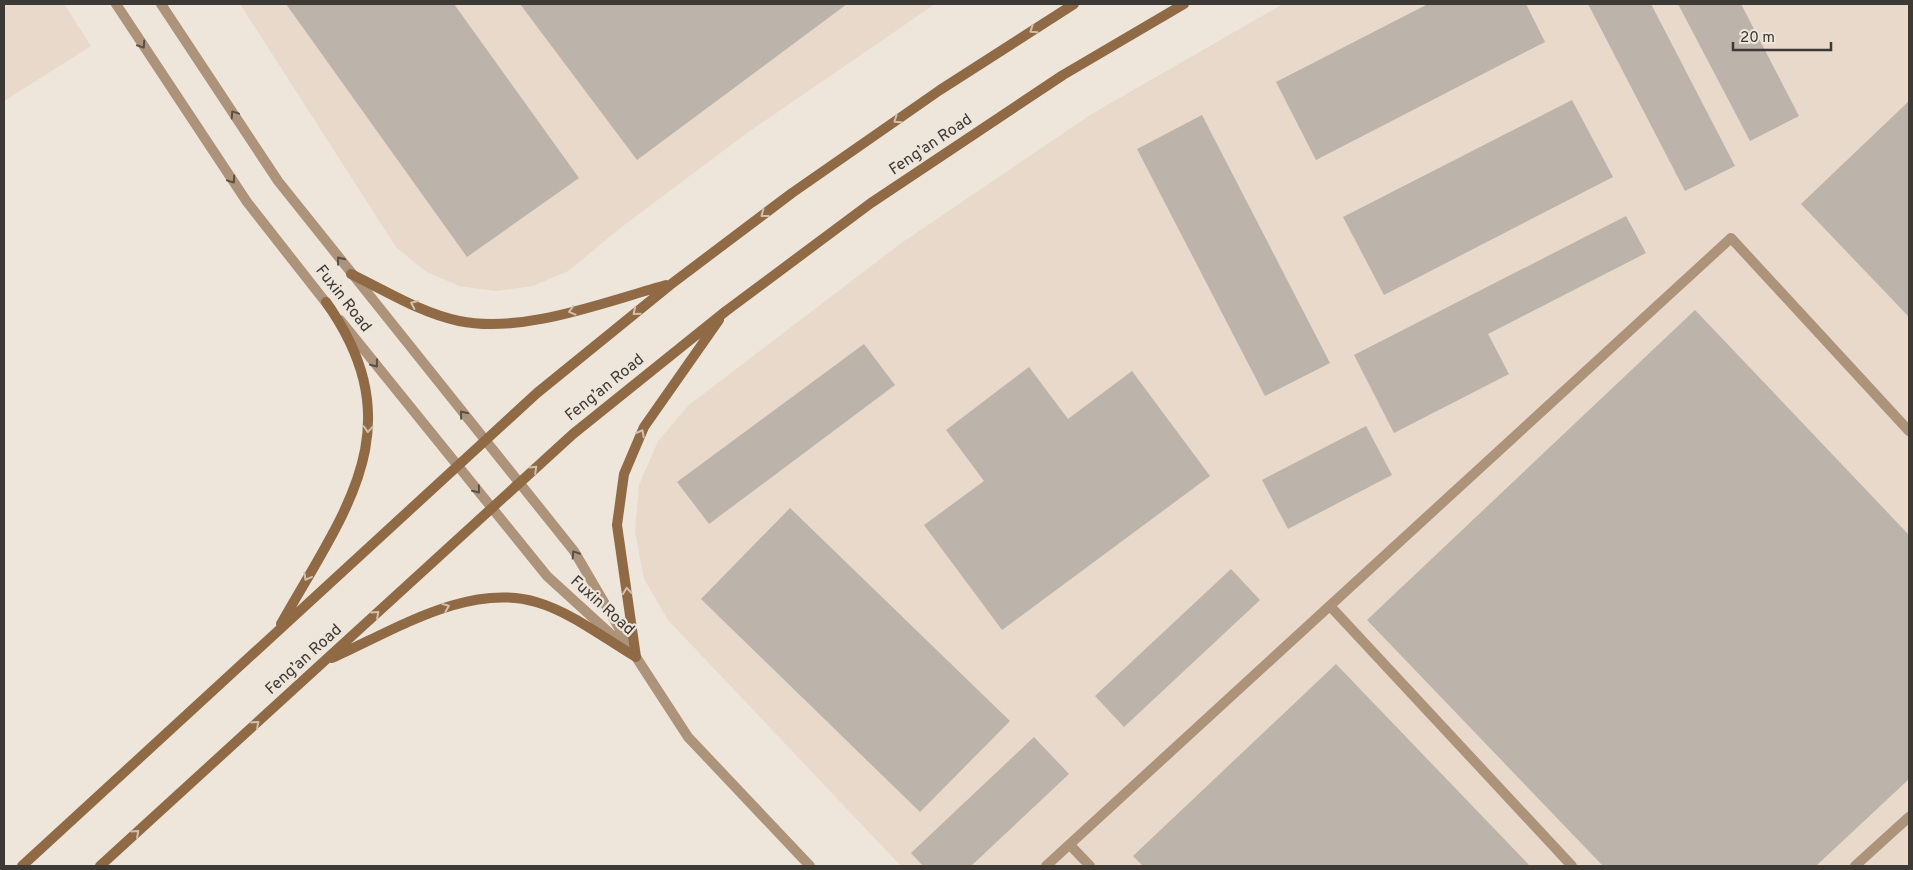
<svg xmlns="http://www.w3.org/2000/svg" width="1913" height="870" viewBox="0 0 1913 870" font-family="Overpass,sans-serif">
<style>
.built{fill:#e8d9ca}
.building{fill:#bcb3aa}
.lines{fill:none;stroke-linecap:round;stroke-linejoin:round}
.lane{stroke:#ac937a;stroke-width:10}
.street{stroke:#ac937a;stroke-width:10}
.secondary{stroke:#8f6a44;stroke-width:10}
.oneway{stroke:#d2c0ae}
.oneway2{stroke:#595046}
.labels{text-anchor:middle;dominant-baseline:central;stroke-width:4.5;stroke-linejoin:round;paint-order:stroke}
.street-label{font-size:16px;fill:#3d3935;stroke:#eee5db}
</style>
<rect width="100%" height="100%" fill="#eee5db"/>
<path class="built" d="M4 4H64L91 46 4 101Z
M240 4H935L747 133 623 226 568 271 533 286 496 291 459 286 425 271 396 247Z
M1283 4H1909V866H901L668 620 644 579 635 532 639 485 658 441 689 405 900 244 1090 115Z"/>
<path class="building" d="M286 4H454L579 178 467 257Z
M520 4H847L637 160Z
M1428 4H1526L1545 42 1316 160 1276 82Z
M1588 4H1651L1735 166 1685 191Z
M1678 4H1741L1799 116 1750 141Z
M1572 100 1613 177 1384 295 1343 217Z
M1909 101V317L1801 204Z
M1202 115 1330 363 1265 396 1137 149Z
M1626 216 1646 253 1488 334 1509 374 1394 433 1354 355Z
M1695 310 1909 535V779L1816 866H1603L1367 620Z
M864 344 895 385 709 524 677 482Z
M1029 367 1068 419 1132 371 1210 476 1002 630 924 525 984 481 946 430Z
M1366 426 1392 475 1288 529 1262 480Z
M790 508 1010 721 920 812 701 599Z
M1231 569 1260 600 1124 727 1095 696Z
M1336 664 1530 866H1143L1133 856Z
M1034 737 1069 774 971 866H923L911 853Z"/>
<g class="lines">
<path class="lane" d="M1330 606 1572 866
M1070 845 1090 866
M1046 866 1731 238 1909 431
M1855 866 1909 817"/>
<path class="street" d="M116 4 247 202 331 309
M161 4 278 181 574 551 636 657 688 737 810 866
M340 320 547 576 626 648"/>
<path class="secondary" d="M351 274C386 291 421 313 459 321 524 334 604 302 666 285
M281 624C345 510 415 428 326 302
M636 657 617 525 624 474 644 427 719 320
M332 658C393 631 468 582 536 602 571 612 604 638 636 657
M22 866 537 393 670 285 792 193 940 90 1074 4
M100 866 573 434 726 311 871 203 1063 75 1184 4"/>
</g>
<defs><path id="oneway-chevron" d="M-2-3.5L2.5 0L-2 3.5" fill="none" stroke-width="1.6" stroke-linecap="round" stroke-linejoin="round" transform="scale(1.25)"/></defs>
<g class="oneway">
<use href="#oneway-chevron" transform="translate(1033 30) rotate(147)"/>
<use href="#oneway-chevron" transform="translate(897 120) rotate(145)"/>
<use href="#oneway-chevron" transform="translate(764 214) rotate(143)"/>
<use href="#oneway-chevron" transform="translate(414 304) rotate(-155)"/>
<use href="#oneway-chevron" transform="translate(572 311) rotate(165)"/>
<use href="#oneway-chevron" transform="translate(636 312) rotate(141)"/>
<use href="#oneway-chevron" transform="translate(368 429) rotate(94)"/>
<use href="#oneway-chevron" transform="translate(641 433) rotate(-62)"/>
<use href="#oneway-chevron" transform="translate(534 469) rotate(-43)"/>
<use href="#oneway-chevron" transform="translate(307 577) rotate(119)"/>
<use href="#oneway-chevron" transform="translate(627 591) rotate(-97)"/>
<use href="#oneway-chevron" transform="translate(446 607) rotate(-22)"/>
<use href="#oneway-chevron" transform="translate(376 614) rotate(-42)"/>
<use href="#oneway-chevron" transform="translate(256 724) rotate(-42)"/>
<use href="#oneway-chevron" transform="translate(136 833) rotate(-42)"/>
</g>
<g class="oneway2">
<use href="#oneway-chevron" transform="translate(142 45) rotate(57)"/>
<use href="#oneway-chevron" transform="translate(234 114) rotate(-124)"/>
<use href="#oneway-chevron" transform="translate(232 180) rotate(56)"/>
<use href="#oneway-chevron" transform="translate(340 260) rotate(-128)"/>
<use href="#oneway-chevron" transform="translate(375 364) rotate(52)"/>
<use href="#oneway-chevron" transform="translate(463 414) rotate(-129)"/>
<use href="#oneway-chevron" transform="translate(477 490) rotate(51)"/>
<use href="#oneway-chevron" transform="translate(575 554) rotate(-123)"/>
</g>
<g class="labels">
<g class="street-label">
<text transform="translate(931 145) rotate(-34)">Feng’an Road</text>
<text transform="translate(343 299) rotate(52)">Fuxin Road</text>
<text transform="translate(605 388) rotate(-39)">Feng’an Road</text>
<text transform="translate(602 606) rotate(42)">Fuxin Road</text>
<text transform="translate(304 660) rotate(-42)">Feng’an Road</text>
</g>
</g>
<rect width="1913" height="870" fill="none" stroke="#3d3935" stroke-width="10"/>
<path d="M1733 42v8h98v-8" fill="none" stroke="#3d3935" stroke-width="2.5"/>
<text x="1740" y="42" font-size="15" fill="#3d3935" stroke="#eee5db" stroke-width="4" paint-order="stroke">20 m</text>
</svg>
